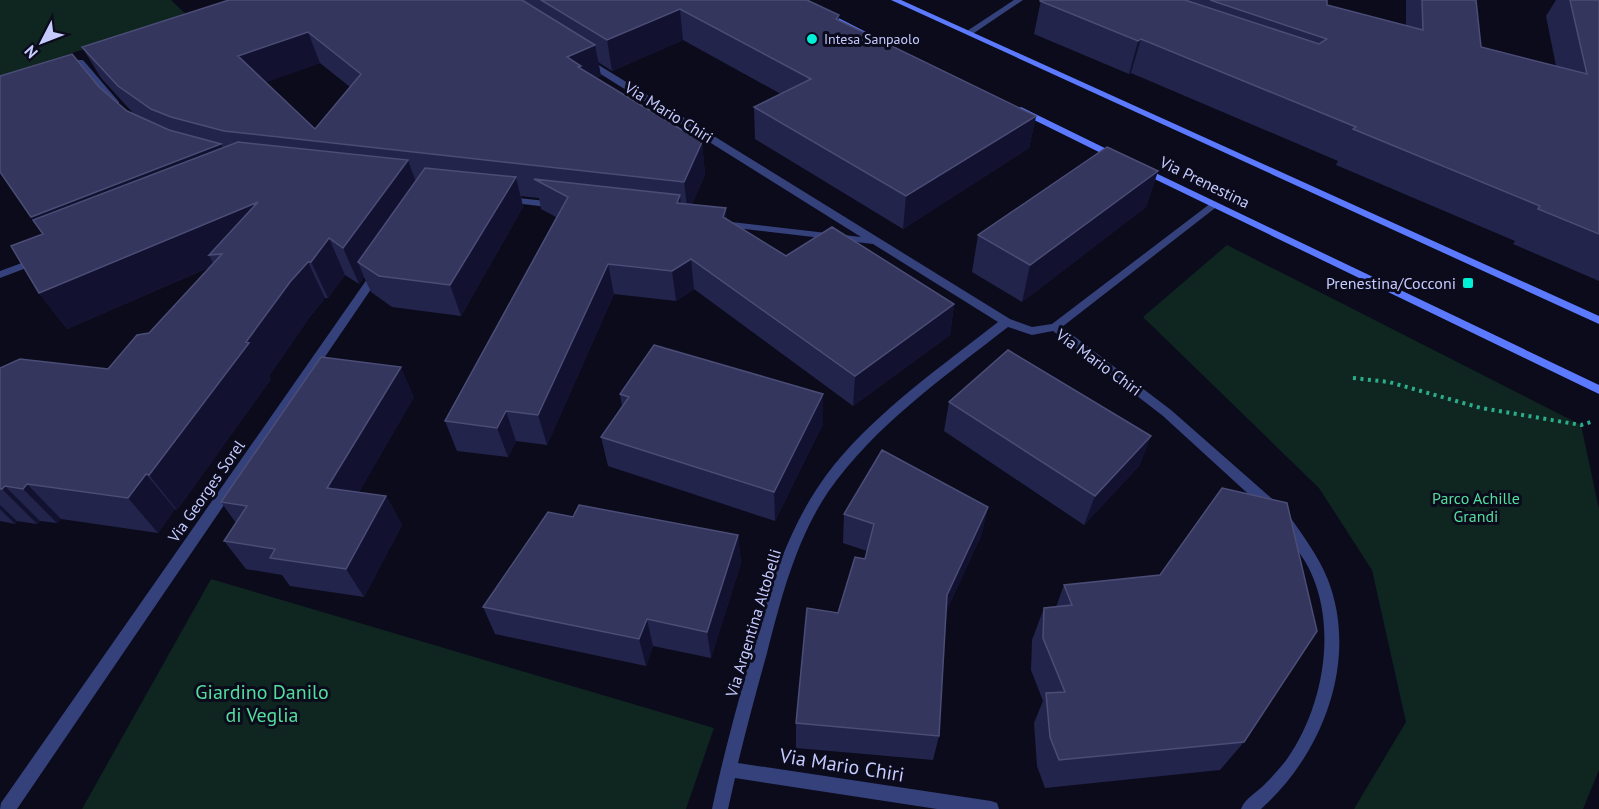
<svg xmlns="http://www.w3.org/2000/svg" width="1599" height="809" viewBox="0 0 1599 809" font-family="'PT Sans',sans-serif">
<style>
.green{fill:#0e2520}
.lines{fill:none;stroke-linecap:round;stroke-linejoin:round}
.path{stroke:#2bad8a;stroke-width:4;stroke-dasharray:3 4.5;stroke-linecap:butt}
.minor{fill:#35417b;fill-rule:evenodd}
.secondary{fill:#5c7aff;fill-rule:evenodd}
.wall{fill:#23244b;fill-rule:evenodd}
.shaded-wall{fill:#121230}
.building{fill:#35365e;stroke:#4b4d77;stroke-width:1.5;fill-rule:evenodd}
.poi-dot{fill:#00f0d6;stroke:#0b0b1c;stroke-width:2}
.labels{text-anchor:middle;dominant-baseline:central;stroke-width:6;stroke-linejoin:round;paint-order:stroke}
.far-poi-label{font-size:14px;fill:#c5cbff;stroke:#0b0b1c;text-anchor:start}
.street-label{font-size:16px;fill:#c5cbff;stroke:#0b0b1c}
.poi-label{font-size:16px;fill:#c5cbff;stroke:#0b0b1c;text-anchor:end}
.park-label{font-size:16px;fill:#52df9e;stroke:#0b0b1c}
.near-park-label{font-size:20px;fill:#52df9e;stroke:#0b0b1c}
.near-street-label{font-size:20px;fill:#c5cbff;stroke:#0b0b1c}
</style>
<rect width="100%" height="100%" fill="#0b0b1c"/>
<path class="green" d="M0 0H171L188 16 0 76Z
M1227 245 1581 425 1599 509V770L1583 809H1354L1406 722 1372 570 1319 488 1143 317Z
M211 579 714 728 686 809H82Z"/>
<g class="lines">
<path class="path" d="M1353 378 1389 382 1481 408 1581 425 1591 422"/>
<path class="minor" d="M1014 0H1023L971 35 964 33Z
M583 59H589L1010 319 1032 327 1052 324 1211 203H1217L1219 205 1062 327 1171 410 1278 504 1280 508 1278 512 1273 513 1268 512 1163 416 1053 331 1032 335 1008 327C944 377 875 425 828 492 796 540 781 598 767 653 757 689 747 726 738 763L991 801 997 803 999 809H937L735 778 728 809H712C721 765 733 721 745 677 765 603 785 526 834 465 880 409 942 366 998 322L873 244 719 226 718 224 723 221 861 237 583 63Z
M77 60H83L119 102V106H113L77 64Z
M508 197 556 202 561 205 556 208 505 202 503 200Z
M38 257 42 258 43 260 42 262 0 278V271Z
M376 271 380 272 381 274 380 276 17 809H0L1 803 372 272Z
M1285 516 1290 517C1304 537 1319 557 1328 580 1359 660 1323 754 1261 809H1241C1245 798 1258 792 1266 783 1273 776 1281 767 1287 759 1322 709 1337 633 1312 575 1304 555 1288 540 1278 521L1280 517Z"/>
<path class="secondary" d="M793 0H803L870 34 863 36Z
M891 0H901L1599 316V324Z
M1021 107 1119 155 1121 157 1119 159H1113L1018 112 1017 110Z
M1143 167 1599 385V394L1140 172V168Z"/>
</g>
<path class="wall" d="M229 0H807L839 15V21L1036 116 1029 148 903 229 755 139 754 107 781 94 683 40 612 71 598 62 601 76 596 78 702 142 705 175 692 204 727 219 786 256 954 304 950 335 853 406 694 289 676 301 614 294 547 445 516 441 508 457 457 451 445 421 556 217 541 209 539 198 521 196 523 207 461 316 392 307 371 292 364 277 359 284 345 275 328 298H325L309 318 269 376 271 379 177 510 175 509 158 533 61 519 57 523 40 521 37 524 17 521 15 524 0 521V368L108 369 149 333 210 267 67 329 39 293 43 234 0 172 99 87 127 111 133 113 101 78 82 47ZM320 63 350 87 315 129 266 82Z
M1041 0H1327V5L1406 26V0H1476L1481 47 1556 66 1546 16 1556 0H1599V281L1513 244 1515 241 1336 165 1338 161 1131 73 1129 74 1034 34Z
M1158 171 1146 207 1022 302 972 272 978 235Z
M620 394 823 424 775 521 608 466 601 437 622 406Z
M414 397 359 492 386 496 402 525 364 597 290 586 282 575 246 569 224 541 236 523 221 502Z
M949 402 1151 436 1139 466 1084 525 944 431Z
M988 507 981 536 946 612 939 736 933 760 796 748V723L865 559 867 551 843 543 844 514Z
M573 517 738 535 741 563 711 658 653 646 646 666 495 634 483 607Z
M1064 585 1244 742 1220 770 1045 788 1037 766 1034 723 1043 701 1031 670 1032 640 1044 608 1056 607Z"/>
<path class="shaded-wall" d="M680 9 683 40 612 71 607 40Z
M308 32 320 63 253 87 238 56Z
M1141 39 1131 73 1129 74 1138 41Z
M595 45 601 76 584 83 567 57Z
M1036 116 1029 148 903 229 906 196Z
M702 142 705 175 688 215 684 182Z
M221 144 236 174 53 247 31 217Z
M408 160 421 196 358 262 364 277 359 284 343 248Z
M1158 171 1146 207 1022 302 1030 265Z
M516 177 523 207 461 316 450 285Z
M680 195 683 225 677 203Z
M258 202 209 255 214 265 67 329 39 293Z
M726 208 728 238 723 217Z
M329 238 345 275 328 298 311 262Z
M691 259 694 289 676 301 672 271Z
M308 262 325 298 309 318 269 376 271 379 177 510 149 475 290 282Z
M608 264 614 294 547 445 538 415Z
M954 304 950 335 853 406 855 376Z
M401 367 414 397 345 517 327 488Z
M823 394V424L775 521 774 492Z
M506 411 516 441 508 457 497 428Z
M1151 436 1139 466 1084 525 1095 496Z
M146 474 175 509 158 533 128 498Z
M27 484 61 519 57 523 23 489Z
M5 486 40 521 37 524 2 489Z
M386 496 402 525 364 597 346 569Z
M0 505 17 521 15 524 0 509Z
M988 507 981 536 941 623 947 595Z
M738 535 741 563 711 658 707 632Z
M647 619 653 646 646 666 639 639Z"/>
<path class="building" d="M229 0H522L595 45 567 57 581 66 578 67 702 142 684 182 224 131 171 117 151 109 118 86 82 47ZM308 32 361 74 315 129 238 56Z
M541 0H807L839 15 836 19 1036 116 906 196 754 107 811 79 680 9 607 40Z
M1041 0H1185L1319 44 1327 39 1210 0H1327V5L1423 30 1422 0H1476L1481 47 1587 74 1570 0H1599V234L1538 209 1540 206 1353 129 1356 127 1141 39 1138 41 1040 1Z
M72 54 99 87 127 111 169 130 221 144 31 217 0 172V76Z
M238 142 408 160 343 248 329 238 311 262H308L290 282 246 342 249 343 149 475 146 474 128 498 27 484 23 489 5 486 2 489H0V368L20 359 108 369 137 335 149 333 222 254 209 255 258 202 39 293 11 246 43 234 33 220Z
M1107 147 1158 171 1030 265 978 235Z
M425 168 516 177 450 285 379 276 358 262Z
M534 179 680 195 677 203 726 208 723 217 786 256 832 227 954 304 855 376 691 259 672 271 608 264 538 415 506 411 497 428 445 421 568 197Z
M654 345 823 394 774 492 601 437 629 397 620 394Z
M1008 350 1151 436 1095 496 949 402Z
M321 357 401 367 327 488 386 496 346 569 270 558 275 549 224 541 247 506 221 502Z
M882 450 988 507 947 595 939 736 796 723 807 608 838 613 855 557 865 559 874 524 844 514Z
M1222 488 1287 503 1317 631 1244 742 1059 760 1050 737 1046 693 1065 692 1043 638 1044 608 1072 605 1064 585 1160 575Z
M579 505 738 535 707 632 647 619 639 639 483 607 548 512 573 517Z"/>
<g class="poi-dot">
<circle cx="812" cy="39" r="6"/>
<rect x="1462" y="277" width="12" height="12" rx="3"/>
</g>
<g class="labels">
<g class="far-poi-label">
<text x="824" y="39">Intesa Sanpaolo</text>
</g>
<g class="street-label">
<text transform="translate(669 112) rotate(32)">Via Mario Chiri</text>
<text transform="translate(1205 182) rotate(26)">Via Prenestina</text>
<text transform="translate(1099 362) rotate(36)">Via Mario Chiri</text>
<text transform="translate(206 491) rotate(-55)">Via Georges Sorel</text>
<text transform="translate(753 623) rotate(-73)">Via Argentina Altobelli</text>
</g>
<g class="poi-label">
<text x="1456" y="283">Prenestina/Cocconi</text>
</g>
<g class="park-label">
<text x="1476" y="498">Parco Achille<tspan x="1476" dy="18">Grandi</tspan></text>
</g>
<g class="near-park-label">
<text x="262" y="692">Giardino Danilo<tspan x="262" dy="23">di Veglia</tspan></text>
</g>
<g class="near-street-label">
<text transform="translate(842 765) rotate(9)">Via Mario Chiri</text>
</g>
</g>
<g transform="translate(42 42) rotate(228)" stroke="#0b0b1c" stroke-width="4.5" paint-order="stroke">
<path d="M0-4.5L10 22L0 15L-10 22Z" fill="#c5cbff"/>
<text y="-9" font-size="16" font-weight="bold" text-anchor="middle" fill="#c5cbff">N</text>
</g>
</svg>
